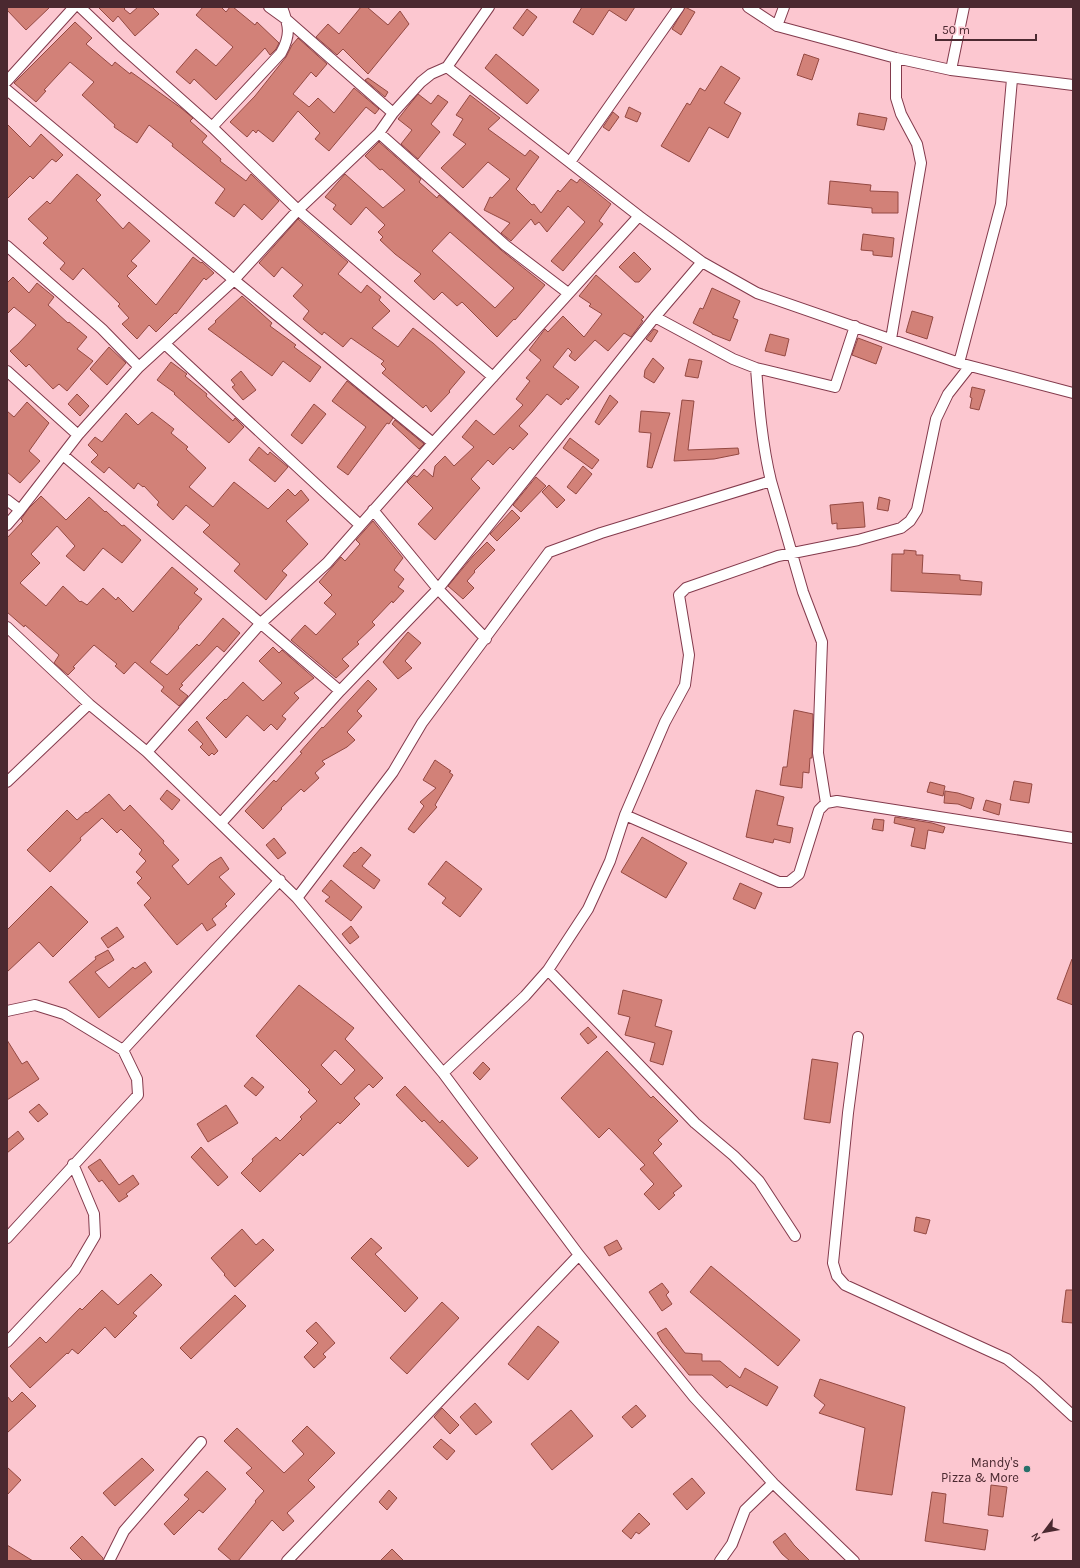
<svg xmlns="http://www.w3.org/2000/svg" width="1080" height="1568" viewBox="0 0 1080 1568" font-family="Karla,sans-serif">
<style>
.building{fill:#d28178;stroke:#944942;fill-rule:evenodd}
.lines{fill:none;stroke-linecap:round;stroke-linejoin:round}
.minor-casing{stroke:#833a4c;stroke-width:12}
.minor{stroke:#fff;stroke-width:10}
.poi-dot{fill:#28706a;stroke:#fcc7d0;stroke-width:1.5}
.labels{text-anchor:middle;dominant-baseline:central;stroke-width:3;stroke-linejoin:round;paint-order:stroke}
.poi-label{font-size:13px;fill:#4b2930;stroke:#fcc7d0;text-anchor:end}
</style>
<rect width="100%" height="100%" fill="#fcc7d0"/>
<path class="building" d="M7 7H50L26 30 7 10Z
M98 7H126L124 9 130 14 138 7H152L159 14 135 36 118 16 113 22Z
M203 7H221L226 12 230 7H233L255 25 257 22 279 43 276 49 270 55 265 48 216 100 194 79 190 84 176 72 196 49 216 66 233 47 196 15Z
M361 7H367L388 25 400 11 409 24 368 74 343 49 337 55 316 37 328 24 339 34Z
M582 7H635L626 21 609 10 593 35 573 22Z
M685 7 695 12 681 35 672 29Z
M527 9 537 17 523 36 513 28Z
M75 22 92 38 86 44 112 66 115 62 130 74 131 72 181 108 193 118 190 121 207 136 202 142 221 159 220 161 246 181 251 174 279 201 262 220 244 204 234 217 215 203 225 189 172 146 173 144 149 125 137 143 114 127 115 125 82 95 94 82 70 62 44 90 46 91 36 102 14 83Z
M298 38 327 64 316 77 311 72 293 94 309 107 318 98 334 113 354 88 379 109 375 114 366 107 329 151 315 139 320 133 298 111 273 142 258 130 256 133 253 130 247 137 230 122 255 96 286 57 292 45Z
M496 54 539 90 527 104 485 68Z
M804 54 819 59 812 80 797 75Z
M721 66 740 78 724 103 741 113 728 138 709 127 689 162 661 146 687 103 690 105 700 88 705 91Z
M368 78 388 92 385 97 365 80Z
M418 94 431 104 438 95 448 102 431 124 440 132 418 159 401 144 412 130 398 119Z
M470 95 500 118 488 129 525 156 530 150 539 157 516 189 532 205 534 204 541 213 558 190 560 192 571 179 577 183 580 179 611 204 599 221 603 224 563 271 551 261 585 222 568 206 547 232 539 222 535 225 531 219 511 241 501 233 510 223 484 210 490 197 492 198 510 179 488 162 463 188 441 168 466 144 453 135 463 119 456 115Z
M629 107 641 113 637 122 625 117Z
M613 112 619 117 609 131 603 127Z
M859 113 887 118 884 130 857 125Z
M7 124 30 147 41 134 63 155 56 162 52 159 33 179 30 176 7 199Z
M379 142 421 179 419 182 437 198 439 195 501 250 545 285 515 320 514 319 497 337 462 302 457 306 442 292 434 300 414 281 421 274 395 254 380 240 383 237 378 232 385 225 366 207 351 225 333 209 336 205 325 197 345 174 383 208 405 190 382 169 380 170 365 156ZM450 232 514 288 495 308 432 251Z
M77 174 101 195 96 200 123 229 129 222 150 241 131 261 137 266 127 276 156 305 193 257 201 263 202 262 214 273 206 280 204 278 176 314 175 313 156 332 149 325 137 339 122 324 129 318 118 306 120 304 83 268 73 280 60 269 65 263 43 243 48 238 28 219 47 201 50 204Z
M830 181 871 185 870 191 898 192V213H872V208L828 204Z
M298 219 348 262 338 274 361 293 367 285 381 297 379 300 390 311 372 328 398 347 413 328 433 343 465 372 449 391 450 392 431 412 426 405 423 408 382 373 386 369 381 364 384 361 351 338 343 347 324 332 322 335 303 319 309 311 293 296 303 285 282 267 274 277 259 263Z
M863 234 894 238 892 257 873 255V251L861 250Z
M634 252 651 269 639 282H635L619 267Z
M596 275 644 317 641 320 643 321 631 337 624 333 608 351 595 340 575 361 569 356 572 352 568 348 553 367 579 387 568 400 567 398 561 405 547 394 532 412 519 426 528 434 513 450 510 447 493 465 488 460 471 479 480 488 435 540 418 524 433 508 407 482 414 475 417 477 424 469 433 477 435 466 445 456 454 466 474 447 462 437 476 420 494 435 523 405 516 399 530 381 526 378 541 360 529 350 545 329 548 332 563 316 584 337 602 314 589 306 591 304 579 296Z
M13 277 29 293 37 283 54 297 48 305 68 323 69 322 87 337 77 349 93 361 67 391 59 384 53 389 29 364 26 367 10 351 18 344 36 325 14 307 7 314V283Z
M712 288 740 301 733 318 738 320 730 341 712 334V333L693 323 700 308 703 309Z
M242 296 272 323 270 326 296 345 294 347 321 367 310 382 283 361 272 376 208 329 216 322 215 321Z
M912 311 933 317 927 339 906 332Z
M654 329 658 331 651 342 646 339Z
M770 334 789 339 785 356 765 351Z
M858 338 882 347 876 364 852 355Z
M109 347 126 363 107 385 90 369Z
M653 358 664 368 654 383 644 377 645 370Z
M689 359 702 361 698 378 685 376Z
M171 362 187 374 185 376 207 394 206 396 233 421 235 418 244 427 229 443 174 394 175 393 157 380Z
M241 371 256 390 243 400 232 387 235 385 231 380Z
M347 381 393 418 389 424 387 423 348 475 337 467 366 427 332 401Z
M972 387 985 390 979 410 970 408 972 398 970 397Z
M77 394 89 406 80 416 68 404Z
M610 395 618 402 599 425 595 422Z
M682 400 694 401 688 450 738 448 739 454 714 459 674 461Z
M27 402 49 423 29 451 40 461 20 483 7 472V411L14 417Z
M314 404 326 414 302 444 291 435Z
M641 411 670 413 652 468 647 467 651 433 639 432Z
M152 412 174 429 171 433 188 447 186 449 206 468 189 487 213 507 234 482 268 509 288 489 295 496 301 490 309 500 286 521 308 544 282 571 287 575 266 600 234 571 240 564 203 532 210 525 186 505 173 520 157 505 159 502 144 486 143 487 138 483 134 489 109 467 104 473 91 462 98 455 88 445 95 437 102 442 126 413 138 425Z
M395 420 424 444 419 449 392 424Z
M570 438 599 460 592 469 563 448Z
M259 447 268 455 270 452 288 467 275 482 249 460Z
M583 466 592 474 576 494 567 487Z
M536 477 546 486 521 512 513 505Z
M549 485 565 500 557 508 542 492Z
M41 496 66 520 89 497 105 512 106 511 122 526 124 525 141 540 122 563 103 548 84 571 66 556 75 546 57 526 31 554 40 563 20 583 46 606 63 586 80 602 81 601 87 605 103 588 116 600 118 597 133 612 172 567 198 589 194 593 202 599 178 627 179 628 150 662 167 675 197 644 199 646 223 618 240 633 224 652 217 646 181 684 183 685 179 689 188 696 179 706 161 691 164 687 135 662 124 674 115 666 117 664 94 645 73 667 75 668 68 675 54 663 59 655 25 625 24 627 7 612V538L23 521 21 519 29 508Z
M879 497 890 500 888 511 877 509Z
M863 502 865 527 837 529V523L832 524 830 505Z
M512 510 520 518 497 541 490 534Z
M373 521 403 558 394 570 404 579 398 587 404 591 393 603 392 601 372 622 375 625 357 642 359 644 342 659 349 666 336 678 291 640 305 625 316 635 336 614 324 603 332 595 319 582 341 557 345 561 360 544 356 540Z
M487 542 495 550 474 571 475 572 467 581 474 588 463 599 448 586 473 556Z
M904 550 916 551V555H923L922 573 960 575V580L982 582 981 595 891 591 892 554H904Z
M408 632 421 643 405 661 412 668 398 679 383 662Z
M273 647 279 653 282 650 314 678 294 693 299 698 282 716 286 719 277 730 271 724 264 731 247 715 226 738 206 718 225 699 226 700 243 682 263 701 282 683 259 661Z
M368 680 377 689 357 711 362 716 347 732 355 740 347 747 322 761 325 764 315 773 319 778 304 792 301 789 281 808 282 809 263 829 245 811 274 780 276 782 302 753 300 752 322 727 323 728Z
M794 710 813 714 812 758H810L809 773 803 772 802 788 780 785 783 767H787Z
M197 721 218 751 214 755 212 753 209 756 200 747 203 744 188 730Z
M435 760 451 771 449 772 453 775 435 805 437 807 414 833 408 829 424 806 420 802 436 788 423 780Z
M1014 781 1032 784 1029 803 1010 800Z
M930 782 945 786 943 796 927 792Z
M167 790 180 800 172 810 160 799Z
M756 790 784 797 777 825 793 828 790 843 774 839 773 843 746 837Z
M945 791 958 793 974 798 971 809 958 804 944 803Z
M109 794 124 811 130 805 164 841 163 843 179 860 172 866 188 885 210 864 221 857 229 869 219 877 235 894 225 904 227 906 212 919 216 925 207 931 202 923 177 945 144 905 151 898 137 883 142 878 136 872 146 861 139 854 142 850 121 829 117 833 102 818 80 838 81 840 50 872 27 850 67 810 77 820 86 812 87 813Z
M986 800 1001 804 999 815 983 810Z
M895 817 932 823 945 827 943 833 928 830 925 849 911 846 915 828 894 823Z
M874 819 884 820 883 831 872 829Z
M642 837 687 863 666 898 621 872Z
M274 838 286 853 278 859 266 845Z
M361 847 371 855 362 866 380 880 374 889 343 866 354 852 355 853Z
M446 861 482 889 460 917 442 903 446 898 428 884Z
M331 880 362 907 351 921 325 901 330 897 322 891Z
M740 883 762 893 755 909 733 899Z
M51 886 88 922 53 957 39 942 7 972V930Z
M351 926 359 937 350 944 342 934Z
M117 927 124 937 108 948 101 938Z
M108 950 114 960 95 972 109 988 133 967 135 969 145 962 152 972 99 1018 69 982 96 959 95 957Z
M1072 959H1073V1005L1057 999Z
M299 985 354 1028 345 1039 383 1078 373 1088 369 1084 354 1098 360 1104 340 1124 338 1122 303 1156 300 1153 260 1192 241 1173 253 1161 252 1159 276 1137 280 1141 302 1119 300 1117 317 1101 308 1092 310 1090 256 1036ZM335 1050 355 1070 341 1085 321 1065Z
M623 990 662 1000 655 1026 672 1031 663 1065 650 1061 655 1043 625 1035 630 1017 618 1014Z
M588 1027 597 1037 588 1044 580 1034Z
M7 1040 22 1064 27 1061 39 1079 7 1100Z
M607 1051 651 1098 653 1096 678 1121 658 1140 662 1144 653 1153 682 1186 673 1193 675 1195 659 1210 644 1194 654 1184 640 1169 645 1165 609 1128 599 1138 561 1098Z
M812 1059 838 1063 830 1123 804 1119Z
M483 1062 490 1069 480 1080 473 1073Z
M252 1077 264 1087 256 1096 244 1086Z
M405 1086 440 1123 442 1120 478 1158 468 1167 424 1120 422 1122 396 1095Z
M39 1104 48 1114 38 1122 29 1112Z
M226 1105 238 1123 208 1142 197 1124Z
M18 1131 24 1139 7 1153V1140Z
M201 1147 228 1177 218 1186 191 1157Z
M100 1159 119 1185 133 1175 139 1184 126 1194 128 1196 119 1202 102 1180 99 1182 88 1167Z
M916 1217 930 1220 926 1234 914 1231Z
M242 1229 256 1245 263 1239 274 1250 235 1287 224 1275 225 1274 211 1258Z
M371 1238 382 1248 375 1254 418 1298 405 1312 351 1258Z
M617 1240 622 1249 609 1256 604 1247Z
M711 1266 800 1340 778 1366 690 1292Z
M151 1274 162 1285 133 1313 137 1316 115 1338 105 1327 78 1354 72 1349 68 1354 67 1353 30 1388 10 1366 40 1337 46 1343 80 1308 82 1310 102 1290 118 1305Z
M662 1283 669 1292 666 1295 672 1304 662 1311 649 1292Z
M1066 1290H1073V1323L1062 1322Z
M235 1295 246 1306 191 1359 180 1348Z
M442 1302 459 1318 407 1374 390 1358Z
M316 1322 335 1343 323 1354 326 1357 314 1368 304 1357 318 1343 306 1331Z
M538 1326 559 1342 528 1380 508 1364Z
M666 1328 685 1353 702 1354V1361H720L740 1378 745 1368 778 1387 767 1406 730 1385 727 1388 712 1375H689L662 1342 657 1333Z
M820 1379 905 1407 892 1495 856 1490 865 1428 819 1413 825 1405 814 1396Z
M22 1392 36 1406 7 1433V1396L12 1402Z
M475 1403 492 1422 476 1435 460 1417Z
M636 1405 646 1416 632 1428 622 1417Z
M442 1408 459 1425 450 1434 434 1417Z
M571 1410 593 1436 552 1470 531 1444Z
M307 1426 335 1453 308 1480 315 1487 287 1513 294 1521 283 1531 272 1520 238 1561H232L218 1549 256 1502 255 1501 264 1491 246 1473 252 1468 224 1441 237 1428 284 1473 304 1454 292 1441Z
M441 1439 455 1451 447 1460 433 1447Z
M142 1458 154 1470 115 1506 103 1493Z
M7 1467 21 1480 7 1495Z
M207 1471 226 1489 203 1513 199 1510 174 1535 164 1524 189 1499 184 1495Z
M692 1478 705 1493 687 1510 673 1494Z
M991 1485 1007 1487 1003 1517 988 1515Z
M389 1490 397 1498 387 1510 379 1502Z
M932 1492 946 1494 943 1523 988 1530 985 1550 925 1541Z
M639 1513 650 1524 639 1534 636 1532 631 1539 622 1531Z
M785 1533 794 1545 810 1561H790L782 1554 773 1542Z
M82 1536 103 1558V1561H83L70 1548Z
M7 1545 33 1561H7Z
M392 1549 404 1561H380Z"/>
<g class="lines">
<defs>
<path id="minor" d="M80 7 121 46 212 127 298 210 493 377
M269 7 287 20 393 113
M748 7 777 26 896 58 951 70 1073 85
M777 26 784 7
M951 70 964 7
M7 81 74 7
M7 90 234 280 139 367 78 435 20 510 7 525
M212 127 281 53C291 35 289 26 282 7
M379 133 505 245 568 293
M570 162 679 7
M639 216 702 262 757 293 959 363 1073 393
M7 246 102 329 139 367
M655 317 733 359 756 368 835 387 855 326
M891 339 921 163 917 144 901 114 896 98V58
M165 344 360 525
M959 363 1001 204 1012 79
M7 371 78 435
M433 443 234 280 298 210 379 133 393 113 421 82 431 74 447 67
M63 455 340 691
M771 481 803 592 822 642 818 753 826 803
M7 500 20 510
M373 510 438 589 486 639
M7 627 89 704
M147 752 261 623 327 563 433 443 639 216 447 67 489 7
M7 782 89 704 147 752 297 898 443 1073 579 1255 694 1397 773 1483 854 1561
M625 815 779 882H789L799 874 819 810 826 803 837 801 1073 838
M221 823 340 691 438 589 655 317 702 262
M297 898 393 772 422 723 549 552 601 533 771 481C762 444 759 406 756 368
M548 970 695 1123 734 1156 759 1181 795 1236
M7 1011 35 1005 64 1014 123 1050
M858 1037 848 1113 833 1263 837 1276 845 1285 1007 1359 1035 1381 1073 1416
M443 1073 525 996 548 970 588 909 610 861 625 815 665 722 685 685 689 655 679 595 686 588 778 556 858 540 901 528 910 521 917 510 936 419 948 394 970 366
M7 1238 138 1095 137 1079 123 1050 280 880
M7 1342 75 1270 95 1236 94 1214 73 1164
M109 1561 124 1531 201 1442
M287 1561 579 1255
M720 1561 732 1544 745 1510 773 1483"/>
</defs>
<use href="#minor" class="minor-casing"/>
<use href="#minor" class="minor"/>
</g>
<circle class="poi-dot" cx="1027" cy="1469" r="4"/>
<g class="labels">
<g class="poi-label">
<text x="1019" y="1462">Mandy's<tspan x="1019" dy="15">Pizza &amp; More</tspan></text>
</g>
</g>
<rect width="1080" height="1568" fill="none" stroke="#4b2930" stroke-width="16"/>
<g transform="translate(1044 1532) rotate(238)" stroke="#fcc7d0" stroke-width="3" paint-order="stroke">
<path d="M0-3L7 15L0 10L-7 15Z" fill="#4b2930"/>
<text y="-6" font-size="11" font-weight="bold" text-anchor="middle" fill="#4b2930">N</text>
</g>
<path d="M936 34v6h100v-6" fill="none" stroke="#4b2930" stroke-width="2"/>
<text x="942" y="34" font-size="12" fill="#4b2930" stroke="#fcc7d0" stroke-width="3" paint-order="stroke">50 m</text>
</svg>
